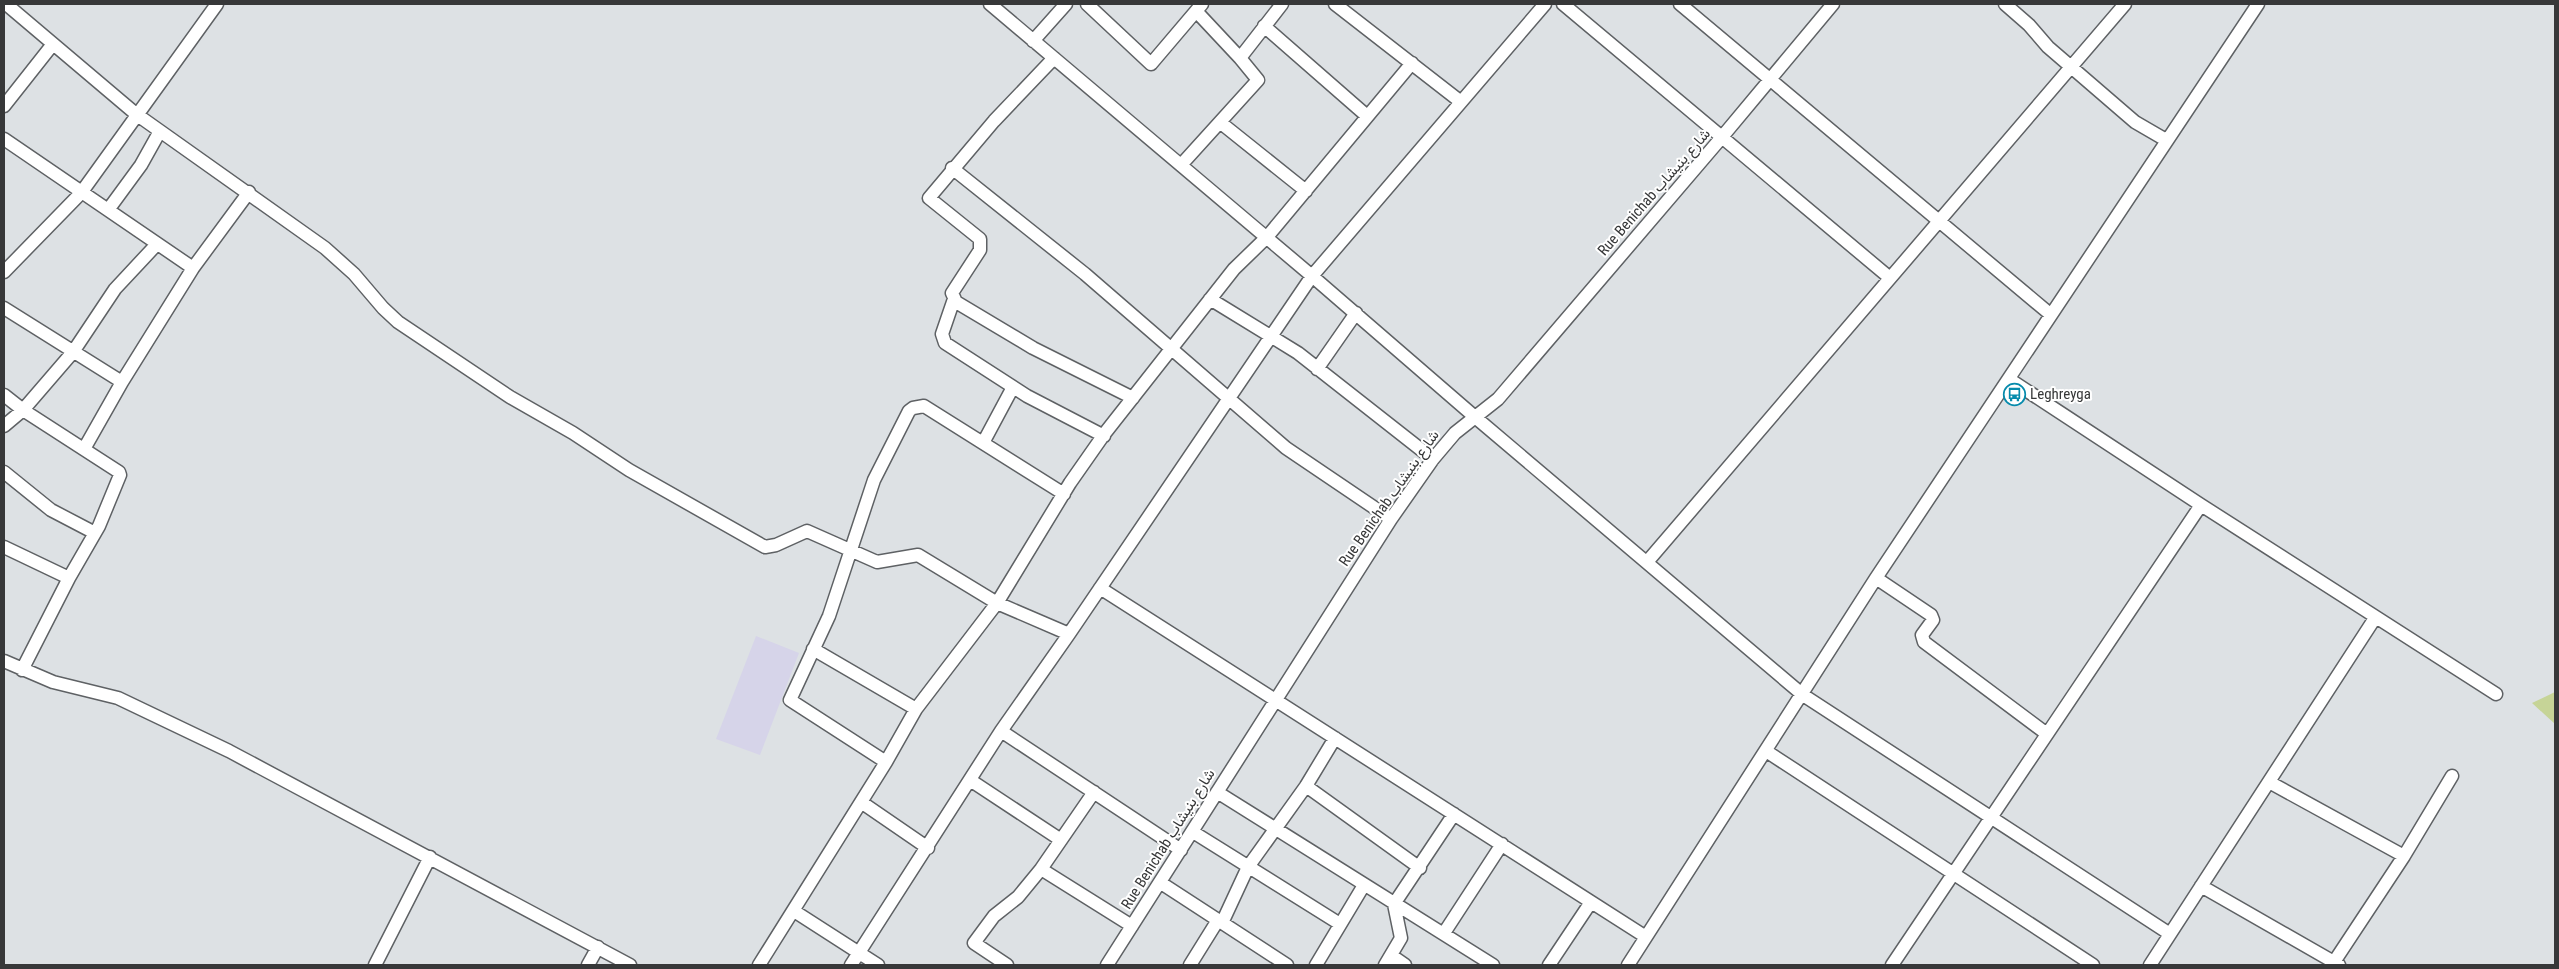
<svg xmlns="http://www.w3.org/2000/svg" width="2559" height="969" viewBox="0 0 2559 969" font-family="'Roboto Condensed',Vazirmatn,sans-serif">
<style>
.medical{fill:#d6d4e9}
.green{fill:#c6d497}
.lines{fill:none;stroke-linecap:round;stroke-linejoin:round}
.minor-casing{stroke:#5e6164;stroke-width:15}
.minor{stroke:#fff;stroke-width:12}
.labels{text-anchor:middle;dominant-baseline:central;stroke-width:4;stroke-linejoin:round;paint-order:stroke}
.street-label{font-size:15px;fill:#373839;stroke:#fff}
.poi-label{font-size:15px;fill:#373839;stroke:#fff;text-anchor:start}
</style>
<rect width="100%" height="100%" fill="#dde1e4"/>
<path class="medical" d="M756 636 799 653 760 755 716 739Z"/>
<path class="green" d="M2555 692V724L2532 703Z"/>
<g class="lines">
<defs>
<path id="minor" d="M6 4 136 114 325 248 354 274 383 308 398 322 510 397 573 433 629 470 765 547 776 545 807 531 877 562 918 555 997 603 1069 634
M990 4 1312 276 1475 417 1803 695 2170 934
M1087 4 1151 64 1202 4
M1335 4 1461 102
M1563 4 1890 278
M1680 4 2050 314
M2005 4 2029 25 2048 47 2135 122 2166 140
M1264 26 1367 116
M1033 41 1066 4
M1054 58 994 121 929 198 980 239V250L952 293 956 302 1033 348 1133 398
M1240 58 1282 4
M4 106 53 44
M1221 123 1306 191
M4 139 193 268
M1181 165 1258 80 1240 58 1196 11
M952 168 1085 274 1286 448 1391 519
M108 210 141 165 160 131
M4 272 81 193 217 4
M954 299 942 334 945 343 1027 396 1104 436
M1210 299 1298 353 1433 459
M4 308 122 382
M1317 369 1356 313
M2009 379 2201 505 2496 694
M4 395 23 410 119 472 120 475 99 526 69 578 22 670
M4 426 23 410 73 352 115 289 157 244
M983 443 1013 387
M84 449 122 382 193 268 249 192
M4 472 51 510 95 533
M4 547 69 578
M1647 562 2125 4
M1876 578 1931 615 1933 620 1922 635 1924 642 2047 734
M1100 588 1646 937
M813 649 916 709
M4 661 53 682 118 698 229 751 630 965
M1001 731 1181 850
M1766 751 2093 965
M886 762 790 700 829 616 874 480 909 411 913 408 924 406 1064 494
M970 780 1061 840
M2269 782 2404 856
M1306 786 1420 868
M1217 792 1493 965
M861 802 928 848
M1193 832 1340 924
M1041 869 1132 926
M1161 883 1287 965
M2201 886 2339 965
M794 911 878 965
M1222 923 1248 867 1306 786 1335 738
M1444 933 1502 844
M1392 956 1405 965
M375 965 430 857
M588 965 598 947
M759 965 886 762 916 709 997 603 1070 483 1105 433 1234 269 1267 237 1412 63
M851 965 1001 731 1069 634 1312 276 1545 4
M1007 965 974 943 994 916 1018 897 1041 869 1094 792
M1107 965 1391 519 1433 459 1455 433 1498 399 1722 137 1833 4
M1190 965 1218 920
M1316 965 1364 885
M1385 965 1401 938 1394 904 1454 814
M1549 965 1591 902
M1628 965 1876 578 2258 4
M1892 965 2201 505
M2150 965 2375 618
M2332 965 2404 856 2452 776"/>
</defs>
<use href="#minor" class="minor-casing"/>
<use href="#minor" class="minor"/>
</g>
<defs>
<symbol id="bus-ring" viewBox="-11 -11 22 22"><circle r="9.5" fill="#fff" stroke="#078bac" stroke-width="1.5"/><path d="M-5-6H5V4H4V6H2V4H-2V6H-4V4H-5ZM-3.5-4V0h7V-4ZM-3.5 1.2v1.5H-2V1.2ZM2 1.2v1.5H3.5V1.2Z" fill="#078bac"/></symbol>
</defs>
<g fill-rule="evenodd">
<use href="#bus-ring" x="2002" y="382" width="25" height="25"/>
</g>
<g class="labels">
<g class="street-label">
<text transform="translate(1654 192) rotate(-49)">Rue Benichab شارع بنيشاب</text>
<text transform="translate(1389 498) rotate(-55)">Rue Benichab شارع بنيشاب</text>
<text transform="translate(1168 839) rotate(-58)">Rue Benichab شارع بنيشاب</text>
</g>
<g class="poi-label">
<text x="2030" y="394">Leghreyga</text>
</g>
</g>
<rect width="2559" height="969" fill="none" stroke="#373839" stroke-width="10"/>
</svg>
